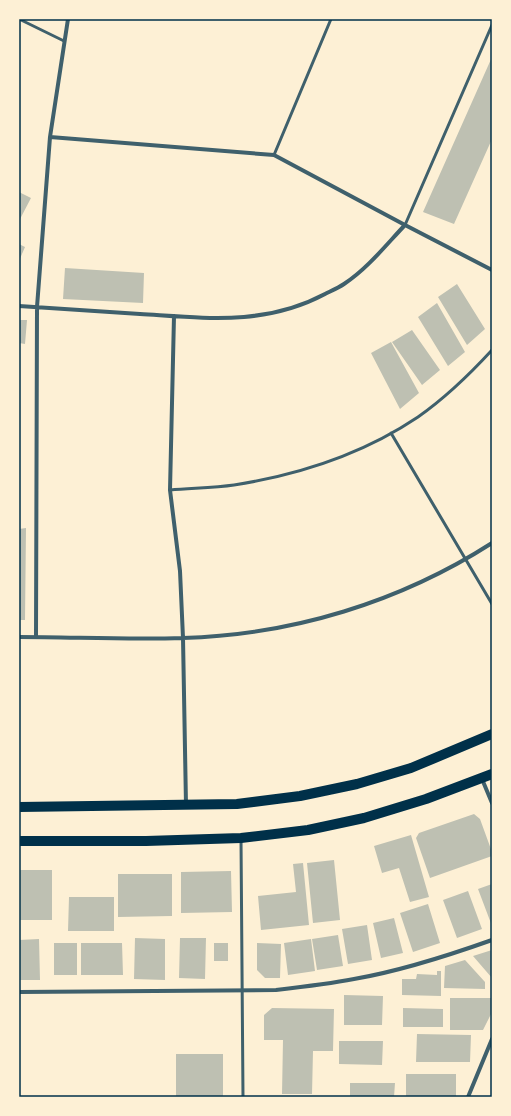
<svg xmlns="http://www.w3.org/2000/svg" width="511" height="1116" viewBox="0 0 511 1116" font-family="Karla,sans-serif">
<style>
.building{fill:#bec0b2}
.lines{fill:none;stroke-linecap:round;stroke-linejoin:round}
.service{stroke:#3f606c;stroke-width:3}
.minor{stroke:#3f606c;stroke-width:4}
.primary{stroke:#003049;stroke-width:10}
.neatline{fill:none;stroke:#003049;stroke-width:1.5}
</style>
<rect width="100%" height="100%" fill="#fdf0d5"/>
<path class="building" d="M492 57V139L454 224 423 212Z
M19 192 31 198 19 221Z
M19 244 25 247 19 261Z
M65 268 144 273 143 303 63 299Z
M457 284 485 329 467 345 438 297Z
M437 303 465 352 448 366 418 317Z
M19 320H27L25 344 19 343Z
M412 330 440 370 422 385 392 342Z
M391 342 419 393 400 409 371 353Z
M26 528 25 620H19V529Z
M474 814 480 819 492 852V856L430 878 416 838 419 833Z
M411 835 429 897 410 902 399 868 382 873 374 846Z
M334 860 340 920 313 923 307 863Z
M303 863 309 925 261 930 258 896 296 892 293 864Z
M19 870H52V920H19Z
M231 871 232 912 181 913V872Z
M118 874H172V916L118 917Z
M492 884V926L478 889Z
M468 891 482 929 457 938 443 900Z
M69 897H114V931H68Z
M428 904 440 943 413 952 400 913Z
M394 918 403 953 381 958 373 923Z
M367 925 372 960 348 964 342 929Z
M338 935 343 966 317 970 312 939Z
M135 938 165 939V980L134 979Z
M180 938H206L205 979 179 978Z
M39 939 40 980H19V940Z
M311 939 315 971 288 975 284 943Z
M54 943H77V975H54Z
M81 943H122L123 975H81Z
M214 943H228V961H214Z
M257 943 281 944 280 978H265L257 970Z
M492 950V978L473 956Z
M465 960 485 982V989L444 988 445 966Z
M437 971H441V996L402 995V979H416L417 974 437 975Z
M344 995 383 996 382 1025H344Z
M450 998H492V1012L483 1030H450Z
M272 1008 334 1009 333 1051H313L312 1094H282L283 1040H264V1015Z
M403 1008 443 1009V1027H403Z
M417 1034 471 1035 470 1062H416Z
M339 1041H383L382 1065 339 1064Z
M176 1054H223V1097H176Z
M406 1074H456V1097H406Z
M350 1083H395L394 1097H350Z"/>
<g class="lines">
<path class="service" d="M19 19 64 41
M274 155 331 19
M405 225 492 25
M391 433 492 604
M170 490C191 488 213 488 234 485 298 475 363 454 418 417 445 398 470 374 492 350
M241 839 243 1097"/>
<path class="minor" d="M50 137 274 155 405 225 492 270
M19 306C59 309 100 311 140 314 206 318 265 326 325 294 331 291 338 288 344 284 367 269 386 245 405 225
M174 316 170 490 180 571 183 638 186 805
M19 637C73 637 128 640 183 638 292 635 400 602 492 543
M36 637 37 307 50 137 68 19
M482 779 492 803
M19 992 276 990C302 987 328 984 354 979 401 971 447 956 492 940
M468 1097 492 1039"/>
<path class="primary" d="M19 807 237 804 300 796 357 784 411 768 492 734
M19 841H146L241 838 308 830 364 818 426 799 492 774"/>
</g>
<rect width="511" height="1116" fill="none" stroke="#fdf0d5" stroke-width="40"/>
<rect x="20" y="20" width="471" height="1076" class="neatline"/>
</svg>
